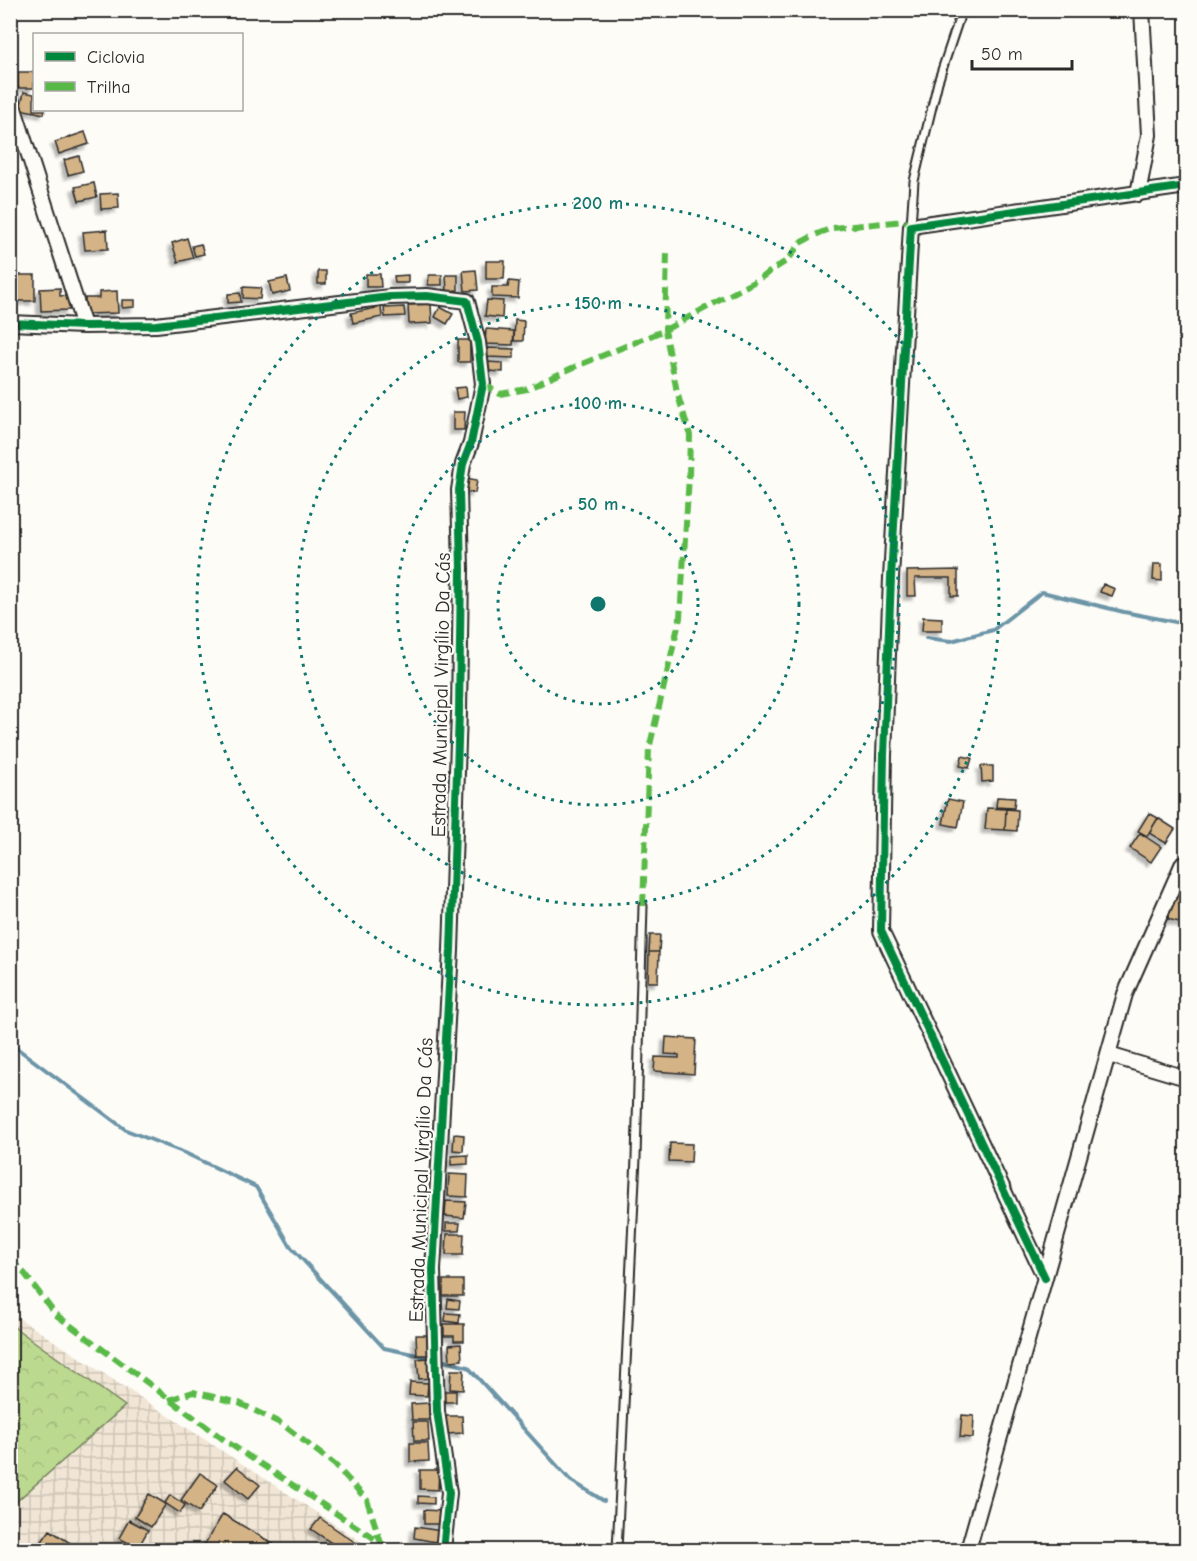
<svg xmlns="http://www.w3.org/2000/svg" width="1197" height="1561" viewBox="0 0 1197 1561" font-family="'Comic Neue',sans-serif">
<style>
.industrial{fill:url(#industrial-grid)}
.forest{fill:url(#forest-crowns);stroke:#74825e;stroke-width:1.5}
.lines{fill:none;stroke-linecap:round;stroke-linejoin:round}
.stream{stroke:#6c95a7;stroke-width:4}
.building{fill:#d4b386;stroke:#2b2b2b;stroke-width:1.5;filter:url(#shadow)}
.service-casing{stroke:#2b2b2b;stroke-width:11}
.minor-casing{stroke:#2b2b2b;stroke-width:18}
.service{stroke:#fdfcf7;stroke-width:7}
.minor{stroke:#fdfcf7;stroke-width:14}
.quiet{stroke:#58b947;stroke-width:6;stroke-dasharray:12 6;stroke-linecap:butt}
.cycleway-casing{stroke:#fdfcf7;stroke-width:11}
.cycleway{stroke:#00873e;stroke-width:8}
.ring{fill:none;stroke:#0f766e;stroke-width:3;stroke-dasharray:3 6}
.labels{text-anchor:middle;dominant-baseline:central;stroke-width:4.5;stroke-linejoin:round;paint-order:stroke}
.street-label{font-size:20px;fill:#2b2b2b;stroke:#fdfcf7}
.centre{fill:#0f766e;stroke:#fdfcf7;stroke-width:3}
.ring-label{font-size:18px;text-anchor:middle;font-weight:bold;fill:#0f766e;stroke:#fdfcf7;stroke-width:4.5;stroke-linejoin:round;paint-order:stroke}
</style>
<defs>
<pattern id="industrial-grid" width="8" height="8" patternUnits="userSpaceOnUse" patternTransform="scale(1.5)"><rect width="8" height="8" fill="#f1e6d5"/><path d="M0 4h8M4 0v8" fill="none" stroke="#cfc5b7"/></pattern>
<pattern id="forest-crowns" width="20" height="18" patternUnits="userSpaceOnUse" patternTransform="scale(1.5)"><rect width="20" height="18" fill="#bcd990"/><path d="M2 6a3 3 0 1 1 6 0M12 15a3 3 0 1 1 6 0" fill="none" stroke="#a2ba7c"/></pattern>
<filter id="shadow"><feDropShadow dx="-4" dy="4" stdDeviation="1.5" flood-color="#0004"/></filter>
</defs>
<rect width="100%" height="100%" fill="#fdfcf7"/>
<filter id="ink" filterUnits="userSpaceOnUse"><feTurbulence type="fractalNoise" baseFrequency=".0167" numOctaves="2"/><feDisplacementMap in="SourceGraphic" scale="12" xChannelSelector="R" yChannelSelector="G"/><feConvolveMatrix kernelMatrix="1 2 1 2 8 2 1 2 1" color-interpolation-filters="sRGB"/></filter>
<g filter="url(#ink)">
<path class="industrial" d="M11 1313 374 1550H11Z"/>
<path class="forest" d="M11 1325 125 1406 11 1506Z"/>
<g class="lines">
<path class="stream" d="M926 638 951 641 993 630 1042 592 1124 612 1186 624
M10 1043 126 1130 185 1153 256 1187 291 1247 384 1348 432 1358
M440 1360 468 1367 570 1480 604 1501"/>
</g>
<path class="building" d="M18 72H34V88H18Z
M24 92 34 94V110H45L44 114 20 109Z
M85 132 89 144 59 154 55 142Z
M79 156 83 171 68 175 64 160Z
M94 183 97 197 79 201 75 187Z
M118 193 119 208 101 209 100 194Z
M107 230 108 249 85 250 83 232Z
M187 238 193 258 178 262 172 243Z
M201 244 204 254 195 256 192 246Z
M486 261H505L504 279H486Z
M476 270 478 290 465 291 463 271Z
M318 271H326V284H318Z
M366 274H380L381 287H366Z
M17 275H35V301H17Z
M408 275V283H395L394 276Z
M429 275H442V285H428Z
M446 275H458V290L447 291Z
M287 278 290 291 272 295 269 282Z
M509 281 519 282 518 298 492 297V287H508Z
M243 287 261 288 260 299 243 298Z
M60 288V296L69 295V310L41 311 40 289Z
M117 291 118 313 86 314 85 298H99V292Z
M240 293 241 302 228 303V294Z
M122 300H135V307L122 308Z
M487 300 503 301 502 318 485 316Z
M431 304 432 323 409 324 408 305Z
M381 307 382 317 353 323 351 313Z
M404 307 405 316 385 317 384 308Z
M440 307 453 314 447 324 435 317Z
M515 320 524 321 523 341H514Z
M486 329 514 331 513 345 485 344Z
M458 340H470V362H458Z
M488 348 514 349V358L487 357Z
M488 362 503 363V372L488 371Z
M466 387 467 397 457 399 455 388Z
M453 412H465L464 430H453Z
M466 478 477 480 475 493 465 491Z
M1154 564H1162V581L1153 580Z
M958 570V596H951V578H915L916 596H907V571Z
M1103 584 1115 589 1112 596 1100 592Z
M923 617 942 618V631H922Z
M962 756 972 758 969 768 960 766Z
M981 766H993V781L982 782Z
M997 797 1015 798 1014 808 996 807Z
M948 799 963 802 958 827 943 824Z
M987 808 1006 809 1005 830 985 829Z
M1006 809 1018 810 1017 831 1005 830Z
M1149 813 1158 818 1147 836 1138 831Z
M1158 818 1175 829 1166 843 1149 833Z
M1140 833 1161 847 1151 862 1130 848Z
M1175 891 1186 894V924L1168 919Z
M650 935H660L659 952H649Z
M649 952H659L658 982H648Z
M666 1037 696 1039 694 1074 654 1071 655 1057 679 1058V1055L665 1054Z
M454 1134 464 1135 463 1151 453 1150Z
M670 1143 692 1144 691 1162 669 1161Z
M468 1155V1164L451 1165V1156Z
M449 1174 468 1175 467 1197 448 1196Z
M446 1201 466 1202 464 1218 445 1216Z
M446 1223H460L459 1231H446Z
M447 1234H464L463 1255H446Z
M443 1280H463V1296H443Z
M448 1299 460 1301 459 1309 447 1308Z
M446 1313 460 1314 459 1323 445 1321Z
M444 1324H464V1341H454V1336H444Z
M416 1335H431L432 1355H417Z
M461 1344 462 1360 450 1361 449 1345Z
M429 1358 431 1378 419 1379 417 1359Z
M451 1370H464L463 1390 450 1389Z
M410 1382 428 1383 427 1396 409 1395Z
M443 1391H456V1402H442Z
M429 1403V1420H412L411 1404Z
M962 1415 974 1416 973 1438 960 1437Z
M445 1416H462L463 1433 446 1434Z
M413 1422H428L429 1441H414Z
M410 1443H428L429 1461 410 1462Z
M237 1467 260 1485 248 1499 225 1480Z
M420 1470H439L438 1490 420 1489Z
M200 1473 218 1485 199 1512 181 1500Z
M149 1494 166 1504 151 1527 135 1517Z
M170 1495 185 1505 180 1513 165 1503Z
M418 1496 434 1497V1504L418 1503Z
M424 1510 443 1511 442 1524H424Z
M223 1514 283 1550H201Z
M320 1518 366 1550H342L311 1529Z
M129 1520 148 1530 138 1548 119 1538Z
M415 1527 442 1531 441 1543 414 1538Z
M50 1530 81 1550H36Z"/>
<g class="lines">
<defs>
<path id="service" d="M911 226 914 181 938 82 960 16
M617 1550 636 1158 643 906"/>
<path id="minor" d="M10 96 84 326
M1138 194 1149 135 1142 10
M10 323 84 326 156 325 390 297 427 296 467 301 478 342 483 384 471 443 463 464 459 490 461 569 459 712 451 950 433 1270 437 1411 449 1493 443 1550
M1109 1055 1186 1078
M1045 1278 881 931 884 755 891 578 911 226 1186 186
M968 1550 1125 994 1183 863"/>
</defs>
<use href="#service" class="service-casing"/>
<use href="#minor" class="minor-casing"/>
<use href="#service" class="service"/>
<use href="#minor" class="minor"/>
<path class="quiet" d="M483 384 500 394 527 389 572 368 665 330 759 279 789 259 800 243 815 235 832 228 904 221 911 226
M643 906 649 749 680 618 689 476 690 435 677 392 665 330 667 252
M10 1259 25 1274 55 1314 227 1442 392 1550
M169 1400 193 1392 239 1403 282 1424 335 1465 367 1500 381 1543"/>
<defs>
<path id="cycleway" d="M10 323 84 326 156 325 390 297 427 296 467 301 478 342 483 384 471 443 463 464 459 490 461 569 459 712 451 950 433 1270 437 1411 449 1493 443 1550
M1045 1278 881 931 884 755 891 578 911 226 1186 186"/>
</defs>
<use href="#cycleway" class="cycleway-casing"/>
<use href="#cycleway" class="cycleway"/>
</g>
</g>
<g class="ring">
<circle cx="598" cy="604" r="100"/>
<circle cx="598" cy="604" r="201"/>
<circle cx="598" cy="604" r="301"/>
<circle cx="598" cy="604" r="401"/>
</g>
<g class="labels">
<g class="street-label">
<text transform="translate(441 695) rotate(-89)">Estrada Municipal Virgílio Da Cás</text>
<text transform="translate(421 1180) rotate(-88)">Estrada Municipal Virgílio Da Cás</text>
</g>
</g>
<circle cx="598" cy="604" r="9" class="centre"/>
<g class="ring-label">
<text x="598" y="209">200 m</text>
<text x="598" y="309">150 m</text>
<text x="598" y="409">100 m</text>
<text x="598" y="510">50 m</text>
</g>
<rect width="1197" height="1561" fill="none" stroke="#fdfcf7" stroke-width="36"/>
<rect x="18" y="18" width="1161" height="1525" fill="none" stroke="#2b2b2b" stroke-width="2" filter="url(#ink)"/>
<rect x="33" y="33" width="210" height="78" fill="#fdfcf7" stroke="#a9a8a5" stroke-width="1.5"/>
<rect x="45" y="52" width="30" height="9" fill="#00873e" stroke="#a9a8a5" stroke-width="1.5"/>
<text x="87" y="63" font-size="18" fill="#2b2b2b">Ciclovia</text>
<rect x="45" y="82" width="30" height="9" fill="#58b947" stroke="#a9a8a5" stroke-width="1.5"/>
<text x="87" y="93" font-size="18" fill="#2b2b2b">Trilha</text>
<path d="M972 60v9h100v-9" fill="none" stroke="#2b2b2b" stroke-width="3"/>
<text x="981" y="60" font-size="18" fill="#2b2b2b" stroke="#fdfcf7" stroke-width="4.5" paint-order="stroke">50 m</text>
</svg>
